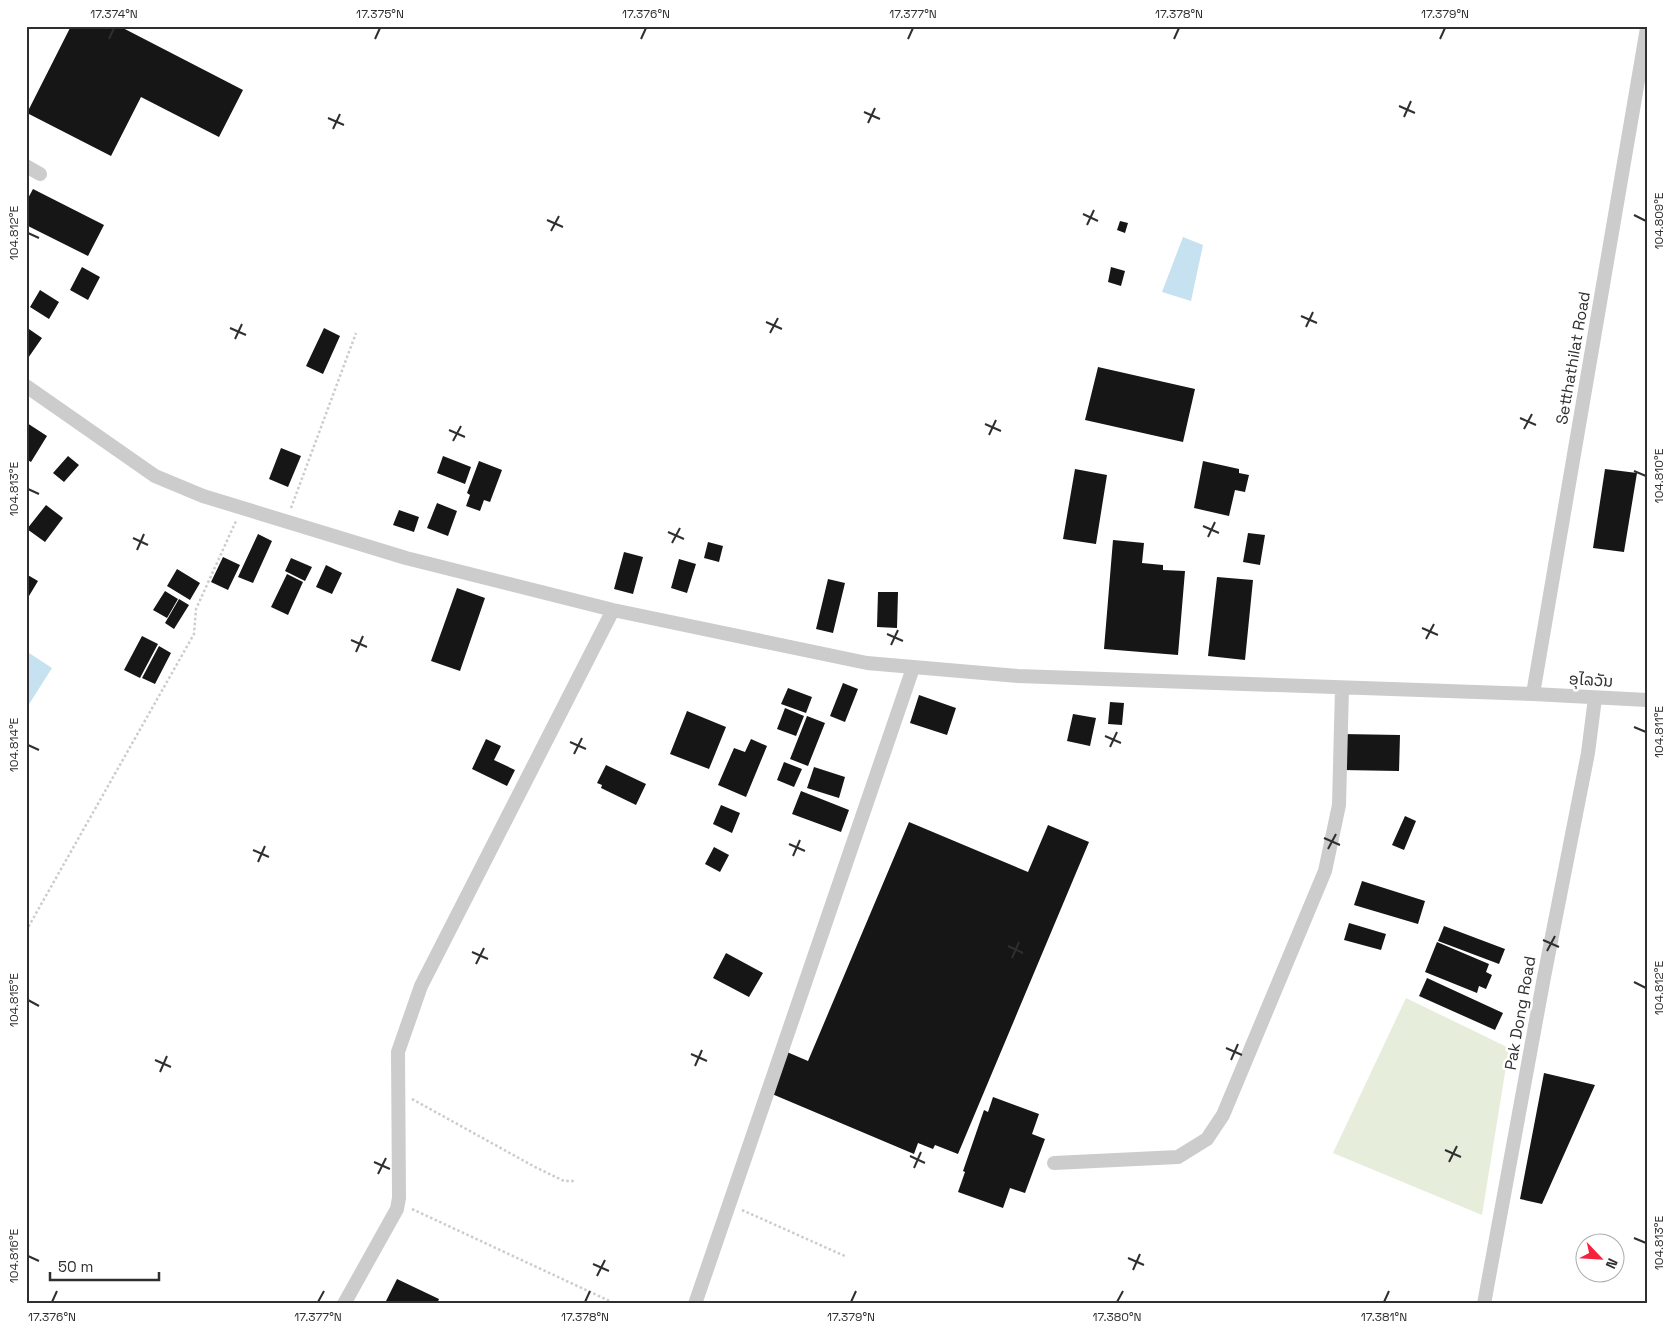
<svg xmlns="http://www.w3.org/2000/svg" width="1673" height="1330" viewBox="0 0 1673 1330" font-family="'Space Grotesk','Noto Sans Lao',sans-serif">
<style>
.green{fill:#e6eedb}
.water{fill:#c6e1ef}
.building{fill:#161616}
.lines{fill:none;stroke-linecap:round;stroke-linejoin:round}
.path{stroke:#ccc;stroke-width:2.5;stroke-dasharray:2.5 2.5;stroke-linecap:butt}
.minor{stroke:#ccc;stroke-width:14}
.ticks{fill:none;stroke:#2f2f2f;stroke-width:2}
.labels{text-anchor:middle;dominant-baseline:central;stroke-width:5;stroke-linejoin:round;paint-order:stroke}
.street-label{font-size:16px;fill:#2f2f2f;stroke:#fff}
.neatline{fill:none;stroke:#2f2f2f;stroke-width:2}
.ticks-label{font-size:12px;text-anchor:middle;fill:#2f2f2f}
</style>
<rect width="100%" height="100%" fill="#fff"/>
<path class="green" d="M1406 998 1509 1048 1482 1215 1333 1153Z"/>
<path class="water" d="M1183 237 1203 245 1191 301 1162 292Z
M26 651 52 668 26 709Z"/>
<path class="building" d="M71 26H119L243 90 219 137 141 97 111 156 27 113Z
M33 189 104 225 88 256 26 225V202Z
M1120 221 1128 223 1125 233 1117 230Z
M82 267 100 277 88 300 70 290Z
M1111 267 1125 271 1121 286 1108 282Z
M40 290 59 302 49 319 30 307Z
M26 327 42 338 26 361Z
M324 328 340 336 323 374 306 366Z
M1098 367 1195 389 1183 442 1085 420Z
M27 423 47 436 31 462 26 459Z
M281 448 301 456 288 487 269 479Z
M68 456 79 465 64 482 53 473Z
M443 456 471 467 465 484 437 473Z
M479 461 502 470 490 502 484 500 480 511 466 506 470 495 467 493Z
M1203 461 1239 469V473L1249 475 1245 492 1235 490 1229 516 1194 508Z
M1075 469 1107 475 1096 544 1063 539Z
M1605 469 1637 473 1624 552 1593 548Z
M437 503 457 511 448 536 427 528Z
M46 505 63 518 45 542 27 529Z
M399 510 419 517 414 532 393 525Z
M1248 533 1265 535 1260 565 1243 562Z
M258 534 272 541 253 583 238 577Z
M1113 540 1144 543 1142 563 1163 565V570L1185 571 1178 655 1104 649Z
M708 542 723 546 719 562 704 558Z
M624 552 643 557 633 594 614 589Z
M223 557 240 565 228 590 211 582Z
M291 558 312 567 305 581 285 571Z
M679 559 696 564 687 593 671 588Z
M326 565 342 573 332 594 316 587Z
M177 569 200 583 190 600 167 586Z
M26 574 38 581 26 601Z
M287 574 303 582 288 615 271 607Z
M1217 577 1253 580 1245 660 1208 656Z
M828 579 845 583 833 633 816 629Z
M457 588 485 598 460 671 431 661Z
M165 591 178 599 167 618 153 610Z
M878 592H898L897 628 877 627Z
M179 599 189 605 174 629 165 623Z
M142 636 158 644 140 678 124 670Z
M159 646 171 653 155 684 142 678Z
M843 683 858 689 845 722 830 716Z
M788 688 812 697 806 713 781 704Z
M919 695 956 708 947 735 910 723Z
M1110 702 1124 703 1122 725 1108 724Z
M785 708 804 716 796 736 777 729Z
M687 711 726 727 709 769 670 754Z
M1073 714 1096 718 1090 746 1067 741Z
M807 716 825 723 808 766 790 759Z
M1342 734 1400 735 1399 771 1342 770Z
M486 739 501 746 494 760 515 770 507 786 472 769Z
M751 739 767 746 746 797 718 785 734 748 745 752Z
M784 762 802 769 794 787 777 780Z
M606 765 646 784 636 805 601 788 602 785 597 783Z
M814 767 845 777 839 798 807 788Z
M801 791 849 810 841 832 792 814Z
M721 805 740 813 732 833 713 824Z
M1405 816 1416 821 1404 850 1392 845Z
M909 822 1028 872 1048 825 1089 842 958 1154 935 1145 933 1149 918 1143 914 1154 772 1094 787 1052 808 1061Z
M714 847 729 855 720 872 705 864Z
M1362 881 1425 901 1418 924 1354 905Z
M1349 923 1386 934 1381 950 1344 940Z
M1444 926 1505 949 1499 964 1438 941Z
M1437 942 1489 964 1486 972 1492 975 1486 989 1479 986 1477 993 1425 972Z
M726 953 763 973 749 997 713 978Z
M1427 978 1503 1013 1495 1030 1419 996Z
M1544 1073 1595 1085 1542 1204 1520 1199Z
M993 1097 1039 1114 1032 1134 1045 1139 1025 1193 1010 1188 1003 1208 958 1192 965 1172 963 1171 984 1110 988 1112Z
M397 1279 439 1299 437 1304H391L386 1301Z"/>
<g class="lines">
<path class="path" d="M291 508 356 333
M26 931 194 634 196 609 236 521
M412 1099 535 1167 564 1181H575
M412 1209 616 1304
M742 1210 847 1257"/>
<path class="minor" d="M26 166 40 174
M26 386 155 476 203 496 406 558 613 610 867 663 1018 676 1533 694 1647 700
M1533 694 1647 28
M1054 1163 1178 1157 1207 1139 1223 1115 1325 871 1339 805 1342 688
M344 1304 397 1209 399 1198 398 1052 421 986 613 610
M695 1304 913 668
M1484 1304 1544 977 1588 753 1595 698"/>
</g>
<path class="ticks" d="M109 39 114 28M375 39 380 28M641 39 646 28M908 39 913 28M1174 39 1179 28M1440 39 1445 28M1399 106 1415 113M864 112 880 119M1404 117 1411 101M328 118 344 125M868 123 875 108M333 129 340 114M1083 214 1098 221M1634 215 1646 221M547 220 563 227M1087 225 1094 210M551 231 559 216M28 233 39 238M1301 316 1317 323M766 322 782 329M1306 327 1313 312M230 328 246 335M770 333 778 318M235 339 242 324M1520 418 1536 425M985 424 1001 431M1524 429 1532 414M449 430 465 437M989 435 996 420M453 441 461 426M1634 471 1646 476M28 489 39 494M1203 526 1219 533M668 532 684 539M1208 537 1215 522M133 538 148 545M672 543 680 528M137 550 144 534M1422 628 1438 635M887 634 903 641M1426 639 1434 624M351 640 367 647M891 645 898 630M356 652 363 636M1634 727 1646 732M1105 736 1121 743M570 742 586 749M28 745 39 750M1110 747 1117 732M574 754 582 738M1324 838 1340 845M789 844 805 851M1328 849 1336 834M253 850 269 857M793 856 800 840M258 862 265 846M1543 940 1559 947M1008 946 1023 953M1547 951 1555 936M472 952 488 959M1012 958 1019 942M476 964 484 948M1634 982 1646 988M28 1000 39 1006M1226 1048 1242 1055M691 1054 707 1061M155 1060 171 1067M1231 1060 1238 1044M695 1066 702 1050M160 1072 167 1056M1445 1150 1461 1157M910 1156 925 1163M374 1162 390 1169M1449 1162 1457 1146M914 1168 921 1152M378 1174 386 1158M1634 1238 1646 1243M28 1256 39 1261M1128 1258 1144 1265M593 1264 609 1271M1133 1270 1140 1254M597 1276 605 1260M52 1302 57 1291M318 1302 324 1291M585 1302 590 1291M851 1302 856 1291M1117 1302 1123 1291M1384 1302 1389 1291"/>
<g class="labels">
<g class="street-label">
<text transform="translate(1573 358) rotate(-80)">Setthathilat Road</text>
<text transform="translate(1591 680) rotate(3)">ອຸໄລວັນ</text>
<text transform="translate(1520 1013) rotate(-80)">Pak Dong Road</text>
</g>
</g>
<rect width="1673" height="1330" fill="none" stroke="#ffffff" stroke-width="55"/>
<g transform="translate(1600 1258) rotate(115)"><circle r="24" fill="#ffffff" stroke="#acacac"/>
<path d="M0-4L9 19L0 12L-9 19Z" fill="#f6213d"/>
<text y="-8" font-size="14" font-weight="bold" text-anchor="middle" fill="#2f2f2f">N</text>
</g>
<path d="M50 1272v8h109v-8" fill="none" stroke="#2f2f2f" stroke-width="2.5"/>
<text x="58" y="1272" font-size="15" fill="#2f2f2f" stroke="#ffffff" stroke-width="4" paint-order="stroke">50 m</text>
<rect x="28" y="28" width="1618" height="1274" class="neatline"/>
<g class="ticks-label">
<text x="114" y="18">17.374°N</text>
<text x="380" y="18">17.375°N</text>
<text x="646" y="18">17.376°N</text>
<text x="913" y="18">17.377°N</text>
<text x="1179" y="18">17.378°N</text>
<text x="1445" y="18">17.379°N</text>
<text transform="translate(1659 221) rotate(-90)" y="4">104.809°E</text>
<text transform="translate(14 233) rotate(-90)" y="4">104.812°E</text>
<text transform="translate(1659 476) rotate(-90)" y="4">104.810°E</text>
<text transform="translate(14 489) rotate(-90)" y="4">104.813°E</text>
<text transform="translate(1659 732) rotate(-90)" y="4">104.811°E</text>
<text transform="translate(14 745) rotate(-90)" y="4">104.814°E</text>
<text transform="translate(1659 988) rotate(-90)" y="4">104.812°E</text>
<text transform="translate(14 1000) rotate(-90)" y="4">104.815°E</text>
<text transform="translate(1659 1243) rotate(-90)" y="4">104.813°E</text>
<text transform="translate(14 1256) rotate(-90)" y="4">104.816°E</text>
<text x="52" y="1321">17.376°N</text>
<text x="318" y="1321">17.377°N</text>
<text x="585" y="1321">17.378°N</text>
<text x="851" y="1321">17.379°N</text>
<text x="1117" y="1321">17.380°N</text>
<text x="1384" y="1321">17.381°N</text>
</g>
</svg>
